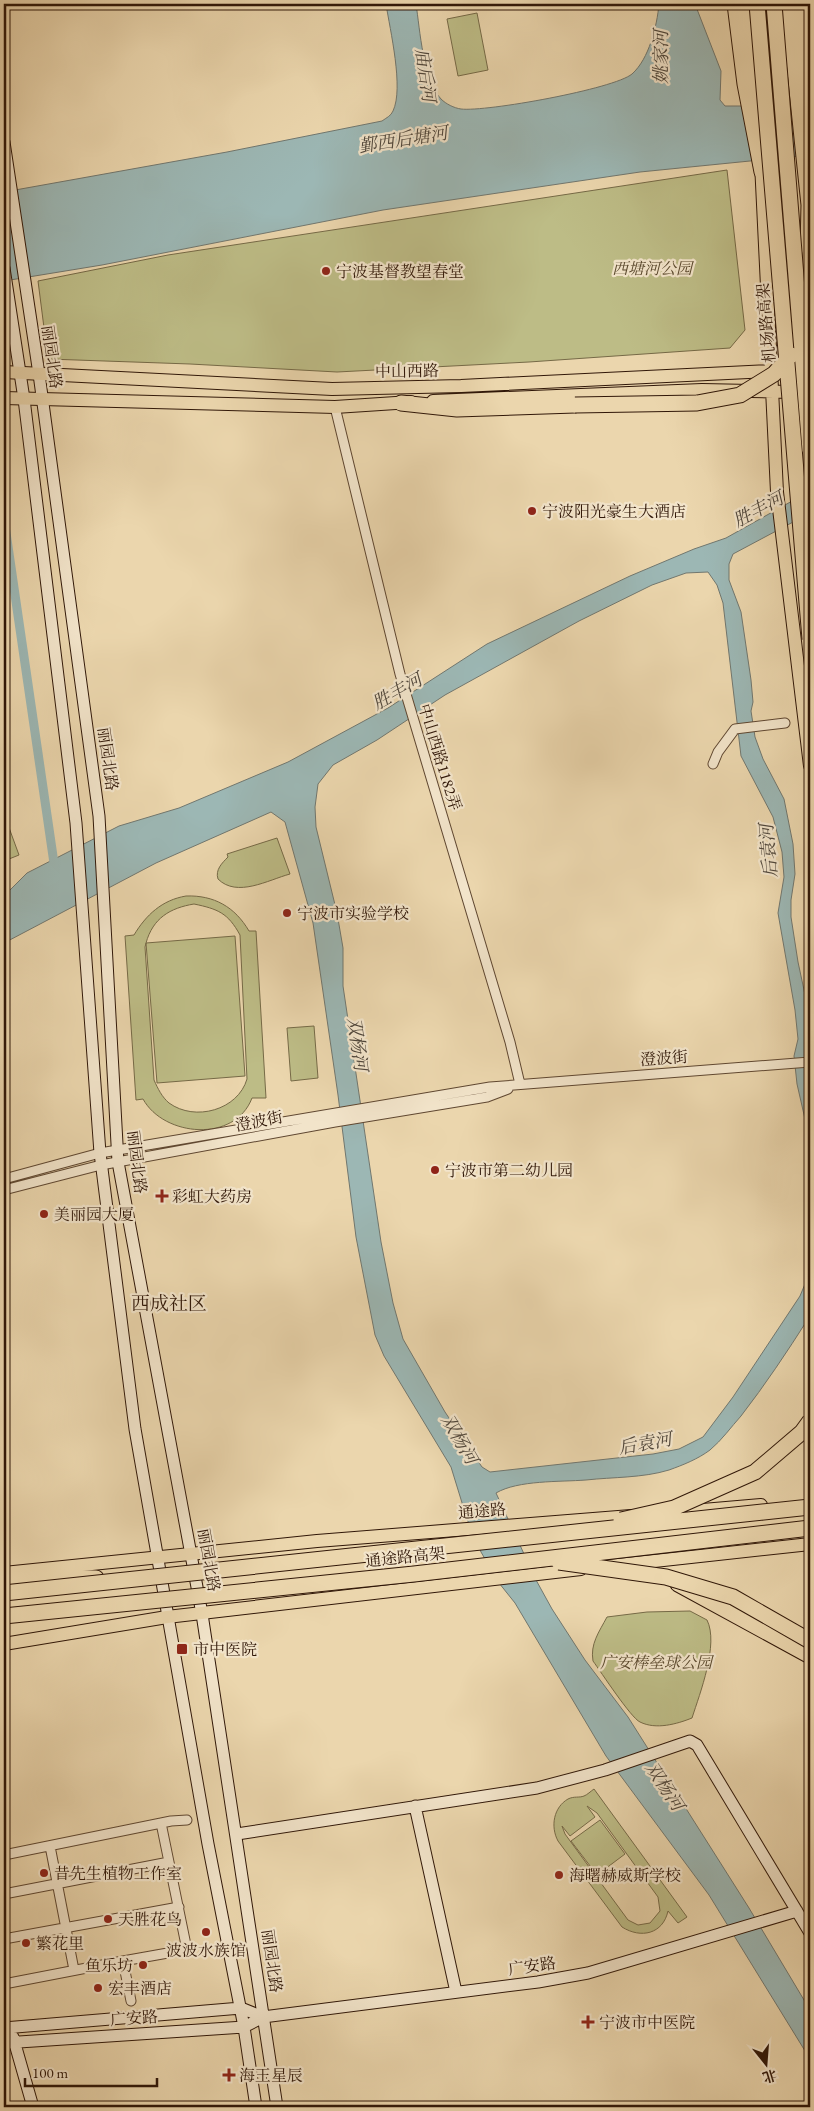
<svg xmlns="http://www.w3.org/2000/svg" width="814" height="2111" viewBox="0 0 814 2111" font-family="'EB Garamond','Noto Serif SC',serif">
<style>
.green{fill:#bdbc86;stroke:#766a47;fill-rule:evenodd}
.water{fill:#9cb7b4;stroke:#71776f}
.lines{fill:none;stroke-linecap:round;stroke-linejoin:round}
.canal{stroke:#9cb7b4;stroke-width:9}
.street-casing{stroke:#5f4731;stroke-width:11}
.secondary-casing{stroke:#301708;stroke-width:13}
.primary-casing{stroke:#301708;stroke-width:14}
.highway-casing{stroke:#301708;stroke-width:17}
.street{stroke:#f2e4ca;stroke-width:9}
.secondary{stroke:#f2e4ca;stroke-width:11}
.primary{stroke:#ebd6ad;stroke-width:12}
.highway{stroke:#ebd6ad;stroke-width:15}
.highway-bridge-casing{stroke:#301708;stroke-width:17;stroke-linecap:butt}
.highway-bridge{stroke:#ebd6ad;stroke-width:15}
.poi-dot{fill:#8f2418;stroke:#f2e4ca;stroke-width:2}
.labels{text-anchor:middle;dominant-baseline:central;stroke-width:4.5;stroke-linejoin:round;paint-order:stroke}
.park-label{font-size:16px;font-style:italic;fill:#5a492e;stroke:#f2e4ca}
.poi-label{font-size:16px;fill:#301708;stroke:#f2e4ca;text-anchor:start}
.street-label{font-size:16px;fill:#301708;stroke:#f2e4ca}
.water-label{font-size:18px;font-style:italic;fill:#50473c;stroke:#f2e4ca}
.quarter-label{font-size:19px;fill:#301708;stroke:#f2e4ca}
</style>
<rect width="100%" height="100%" fill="#ebd6ad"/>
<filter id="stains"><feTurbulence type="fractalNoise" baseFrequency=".004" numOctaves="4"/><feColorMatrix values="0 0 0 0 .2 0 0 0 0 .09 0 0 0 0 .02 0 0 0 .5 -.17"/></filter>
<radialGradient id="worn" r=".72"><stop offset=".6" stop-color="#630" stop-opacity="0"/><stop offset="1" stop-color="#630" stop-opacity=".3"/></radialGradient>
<path class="green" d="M477 13 488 70 458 76 447 19Z
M727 170 745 330 730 348 529 362 337 372 190 364 48 359 38 281 168 255Z
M4 814 19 855 4 861Z
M277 838 290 874C268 880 237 898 218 879 215 870 222 863 228 857L227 854Z
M186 896C214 895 235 907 249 931H256L266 1098H252C235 1143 164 1137 143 1099L136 1100 125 936 134 935C146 915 162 900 186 896ZM194 904C218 909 228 913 240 935L247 1079C238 1110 195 1122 169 1103 162 1097 158 1089 154 1080L145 947 146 943 157 1083 245 1076 235 936 146 943C153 918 170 908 194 904Z
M314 1026 318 1078 291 1081 287 1028Z
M690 1611 707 1620C719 1644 700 1693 692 1718 677 1724 656 1730 640 1722 631 1718 601 1672 593 1661 590 1644 599 1632 607 1617L647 1612Z
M594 1789 687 1917 678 1923 668 1911C663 1934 641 1939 622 1927L558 1841C550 1826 554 1807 568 1799 574 1796 579 1798 584 1796 587 1795 591 1791 594 1789ZM587 1806 597 1813 658 1897 660 1911 650 1923 638 1925 628 1920 565 1834 562 1826 570 1836 595 1817Z
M600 1820 625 1854 597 1875 571 1841Z"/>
<path class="water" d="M386 4H416C420 30 423 80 441 99 446 104 454 108 461 109 486 112 614 89 632 74 649 59 657 26 659 4H695L721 71 720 100 725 106H760L810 102V155L640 172 383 210 102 265 4 281V192L227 152 382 121C386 118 391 116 393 111 404 88 390 30 386 4Z
M810 491V513L733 554 729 564V580L741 612 751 680 753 702 751 711 755 737 763 759 784 799 793 844 795 874 791 900V917L798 962 810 1018V1141L797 1084 794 1056 798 1039 795 1010 778 913 784 877 782 852 773 817 741 756 723 603 717 585 708 572 686 573 652 585 579 621 445 695 377 740 333 765 318 784 315 807 316 827 337 913 343 948V986L381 1242 393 1303 403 1339 445 1412 482 1467 490 1472 653 1454 679 1449 703 1437 733 1397 800 1296 810 1272V1315L808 1319C787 1352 765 1385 741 1416 731 1427 722 1440 710 1450 698 1459 683 1465 669 1470 643 1478 613 1477 586 1480 560 1482 518 1480 496 1493L536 1580 552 1609 585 1660 628 1717 749 1908 810 2010V2059L709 1895 606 1756 515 1603 499 1583 481 1552 467 1519 451 1467 384 1356 375 1335 356 1237 338 1095 313 923 285 822 271 812 156 863 4 943V896L27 873 119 826 179 808 288 762 388 708 487 644 630 576 694 549 726 538Z"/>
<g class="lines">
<path class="canal" d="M4 519 55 870"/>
<defs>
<path id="street" d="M335 407 400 674 510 1042 520 1084
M713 764 718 752 735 729 785 723
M4 1179 100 1153 490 1087 810 1062
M4 1190 101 1165 335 1122 487 1097 508 1089
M50 1846 74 1970
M4 1855 171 1821 187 1820
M4 1894 169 1862
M4 1939 179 1907
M123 1961 179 1951 184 1948 186 1945 161 1823
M4 1984 123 1961 131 2001"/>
<path id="secondary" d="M4 142 39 374 99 816 118 1162 202 1614 277 2107
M4 268 24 399 76 823 100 1153 135 1429 208 1844 244 2027 256 2107
M415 1806 456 1992
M237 1834 537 1788 605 1770 690 1741 697 1745 810 1933
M4 2028 241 2008 263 2017
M13 2037 33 2107
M4 2043 244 2027 263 2017 538 1982 588 1973 797 1911"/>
<path id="primary" d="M747 4 757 116
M761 163 777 492 810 766
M807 237 810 275
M4 372 332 389 461 386 771 371 810 373
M4 398 335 407 411 402
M433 401 702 390 798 392
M668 1513 761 1505
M609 1566 810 1544
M4 1573 317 1541 631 1516
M4 1644 167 1617 581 1569"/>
<path id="highway" d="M735 4 745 84 762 172
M788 4 809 205 808 247
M801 4 808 100
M401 403 457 409 575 405
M4 1581 38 1577 96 1578
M678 1584 810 1656"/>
</defs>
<use href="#street" class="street-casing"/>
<use href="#secondary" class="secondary-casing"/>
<use href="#primary" class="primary-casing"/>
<use href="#highway" class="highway-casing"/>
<use href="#street" class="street"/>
<use href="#secondary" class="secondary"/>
<use href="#primary" class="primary"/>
<use href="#highway" class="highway"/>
<defs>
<path id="highway-bridge" d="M757 4 810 639
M774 4 810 450
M575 405 697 403 740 395 774 374 791 355
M621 1520 674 1508 755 1472 802 1432 810 1421
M559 1562 666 1577 733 1597 810 1641
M4 1593 810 1507
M4 1616 414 1574 810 1528"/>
</defs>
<use href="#highway-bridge" class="highway-bridge-casing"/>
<use href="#highway-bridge" class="highway-bridge"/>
</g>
<g class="poi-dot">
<circle cx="326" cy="271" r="5"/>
<circle cx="532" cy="511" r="5"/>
<circle cx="287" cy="913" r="5"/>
<circle cx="435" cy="1170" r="5"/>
<path d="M159.5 1188.5h5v5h5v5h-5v5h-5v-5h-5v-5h5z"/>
<circle cx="44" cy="1214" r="5"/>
<rect x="176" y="1643" width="12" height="12" rx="2.5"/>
<circle cx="44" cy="1873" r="5"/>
<circle cx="559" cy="1875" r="5"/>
<circle cx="108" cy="1919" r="5"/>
<circle cx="206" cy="1932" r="5"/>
<circle cx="26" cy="1943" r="5"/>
<circle cx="143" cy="1965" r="5"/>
<circle cx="98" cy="1988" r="5"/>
<path d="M585.5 2014.5h5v5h5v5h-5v5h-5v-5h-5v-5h5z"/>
<path d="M226.5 2067.5h5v5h5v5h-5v5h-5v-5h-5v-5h5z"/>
</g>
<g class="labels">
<g class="park-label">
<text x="652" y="268">西塘河公园</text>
<text x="656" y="1662">广安棒垒球公园</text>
</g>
<g class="poi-label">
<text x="336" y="271">宁波基督教望春堂</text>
<text x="542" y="511">宁波阳光豪生大酒店</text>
<text x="297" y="913">宁波市实验学校</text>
<text x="445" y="1170">宁波市第二幼儿园</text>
<text x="172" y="1196">彩虹大药房</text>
<text x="54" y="1214">美丽园大厦</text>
<text x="193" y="1649">市中医院</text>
<text x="54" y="1873">昔先生植物工作室</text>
<text x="569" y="1875">海曙赫威斯学校</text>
<text x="118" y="1919">天胜花鸟</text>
<text x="36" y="1943">繁花里</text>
<text x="206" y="1950" text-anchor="middle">波波水族馆</text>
<text x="133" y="1965" text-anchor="end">鱼乐坊</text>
<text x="108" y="1988">宏丰酒店</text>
<text x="599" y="2022">宁波市中医院</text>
<text x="239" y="2075">海王星辰</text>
</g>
<g class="street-label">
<text transform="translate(766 323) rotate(-95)">机场路高架</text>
<text transform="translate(52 357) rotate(82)">丽园北路</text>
<text transform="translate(407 371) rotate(-1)">中山西路</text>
<text transform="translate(440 757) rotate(73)">中山西路1182弄</text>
<text transform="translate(108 759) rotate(82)">丽园北路</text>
<text transform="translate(664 1058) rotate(-4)">澄波街</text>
<text transform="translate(259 1121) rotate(-11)">澄波街</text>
<text transform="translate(137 1162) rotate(83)">丽园北路</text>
<text transform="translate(482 1511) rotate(-5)">通途路</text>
<text transform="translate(405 1557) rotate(-6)">通途路高架</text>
<text transform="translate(209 1560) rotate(80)">丽园北路</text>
<text transform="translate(272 1961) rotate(82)">丽园北路</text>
<text transform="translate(532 1966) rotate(-8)">广安路</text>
<text transform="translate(134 2018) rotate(-4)">广安路</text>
</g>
<g class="water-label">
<text transform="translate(660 57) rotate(-90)">姚家河</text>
<text transform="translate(426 75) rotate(82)">庙后河</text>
<text transform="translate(403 139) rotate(-9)">鄞西后塘河</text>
<text transform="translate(758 509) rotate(-28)">胜丰河</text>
<text transform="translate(397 691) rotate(-30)">胜丰河</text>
<text transform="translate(768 851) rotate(-95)">后袁河</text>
<text transform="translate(358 1044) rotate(82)">双杨河</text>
<text transform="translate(460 1439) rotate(60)">双杨河</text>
<text transform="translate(645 1443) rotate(-10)">后袁河</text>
<text transform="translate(665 1786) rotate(57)">双杨河</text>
</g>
<g class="quarter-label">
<text x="169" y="1303">西成社区</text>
</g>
</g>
<rect width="814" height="2111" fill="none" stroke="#ebd6ad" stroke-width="20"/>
<rect x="5" y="5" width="804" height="2101" fill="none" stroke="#301708" stroke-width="2.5"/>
<rect x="10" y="10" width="794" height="2091" fill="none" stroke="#301708"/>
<g transform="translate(766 2064) rotate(163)" stroke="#f2e4ca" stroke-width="4" paint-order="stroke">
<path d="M0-4L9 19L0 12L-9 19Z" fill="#301708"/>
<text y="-8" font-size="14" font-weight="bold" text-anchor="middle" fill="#301708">北</text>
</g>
<path d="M25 2078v8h132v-8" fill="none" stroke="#301708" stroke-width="2.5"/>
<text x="32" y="2078" font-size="15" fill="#301708" stroke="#f2e4ca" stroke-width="4" paint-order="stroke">100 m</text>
<rect width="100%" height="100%" filter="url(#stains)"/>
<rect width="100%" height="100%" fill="url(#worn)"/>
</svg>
